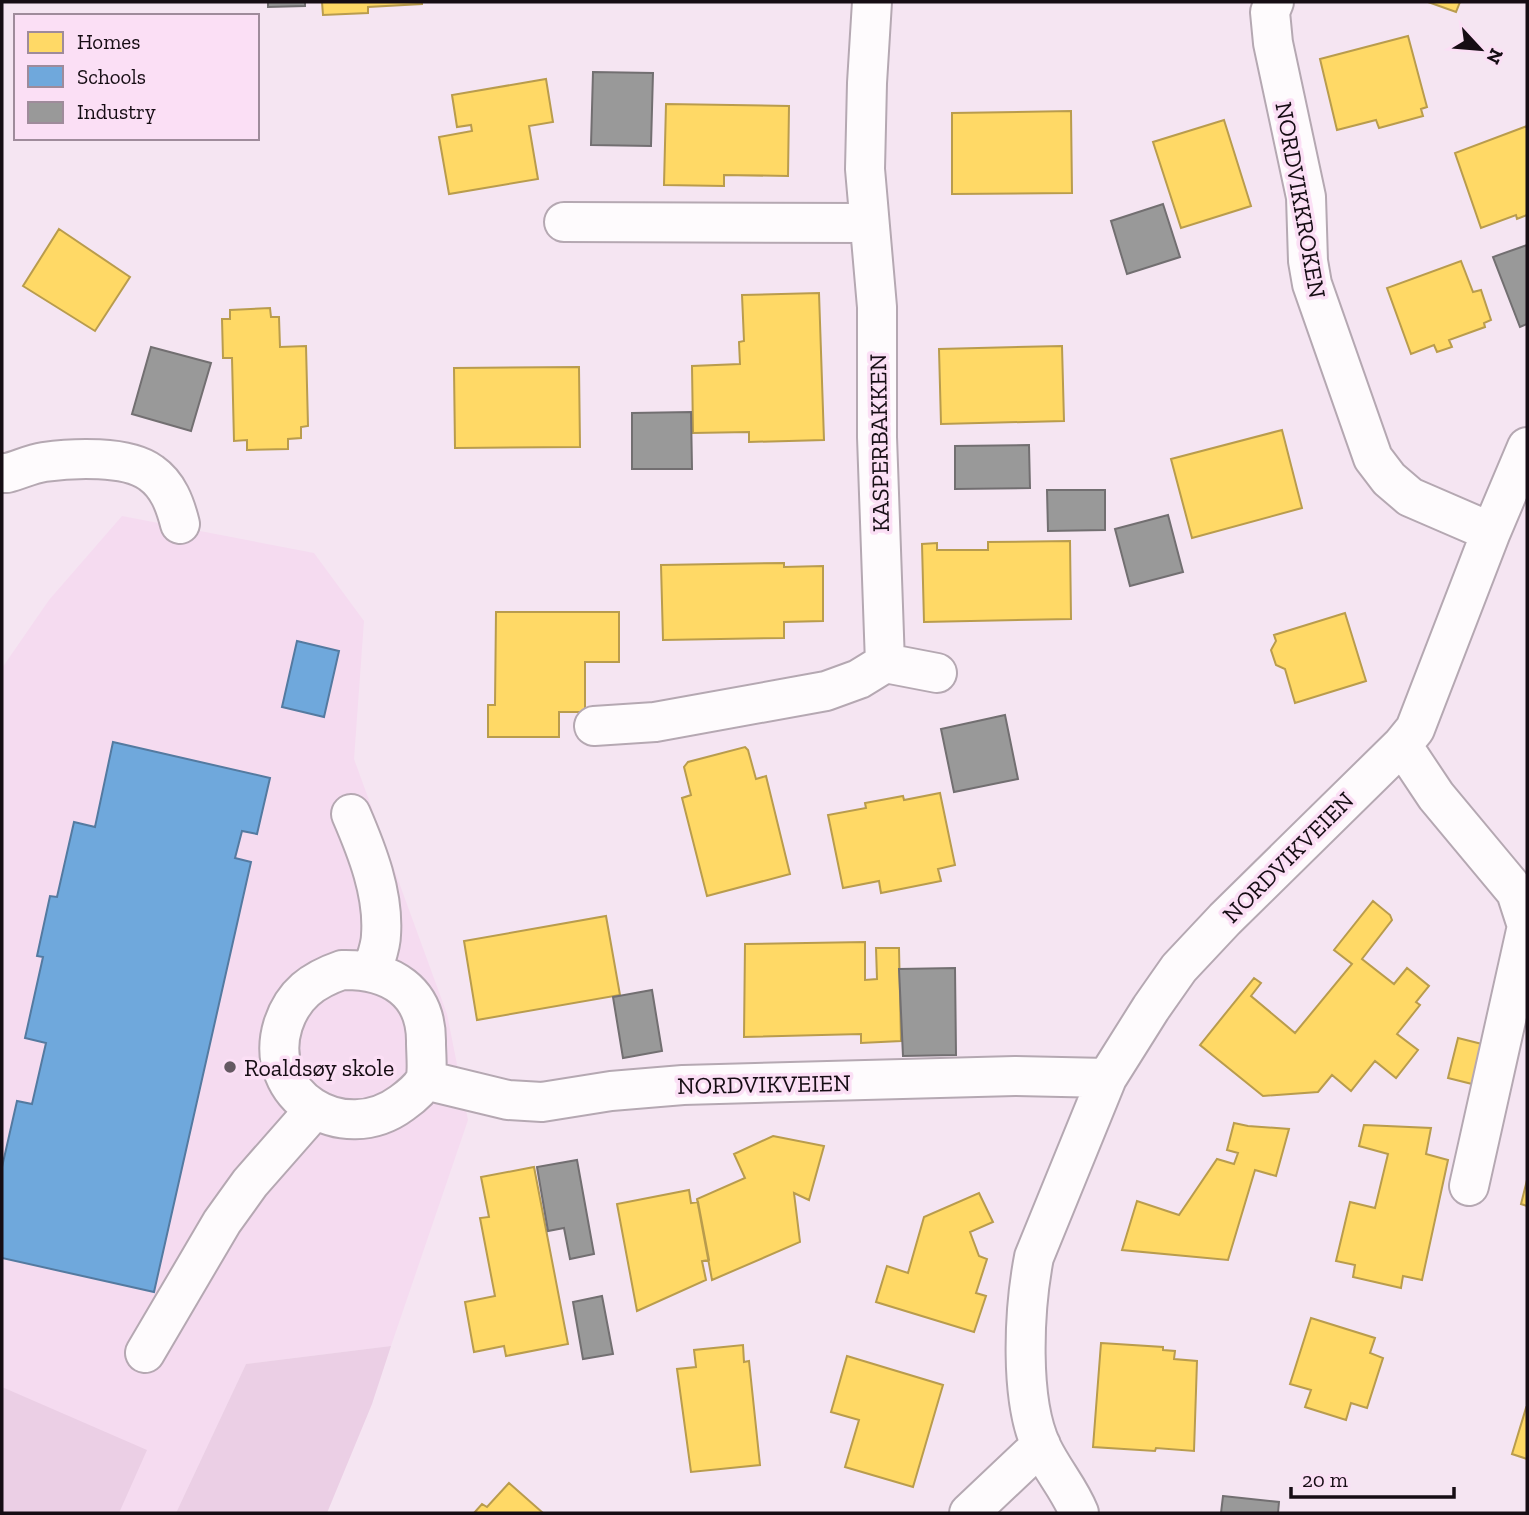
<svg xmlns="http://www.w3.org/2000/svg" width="1529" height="1515" viewBox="0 0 1529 1515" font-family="'Zilla Slab',serif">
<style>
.built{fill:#f5dbf0}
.green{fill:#ebcfe5}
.homes{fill:#ffd966;stroke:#b99c4d;stroke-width:2}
.schools{fill:#6fa8dc;stroke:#547aa0;stroke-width:2}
.industry{fill:#999;stroke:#726f71;stroke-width:2}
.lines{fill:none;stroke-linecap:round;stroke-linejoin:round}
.minor-casing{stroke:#b5a8b2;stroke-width:42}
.minor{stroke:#fefbfd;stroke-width:38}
.poi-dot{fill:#645962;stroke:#fbdff5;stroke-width:2.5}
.labels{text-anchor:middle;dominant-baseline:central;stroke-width:7;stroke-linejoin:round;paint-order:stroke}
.street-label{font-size:24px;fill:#160d14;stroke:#fbdff5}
.poi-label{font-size:24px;fill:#160d14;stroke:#fbdff5;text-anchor:start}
</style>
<rect width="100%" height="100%" fill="#f5e5f2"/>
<path class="built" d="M122 516 314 553 364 621 354 759 447 1014 468 1120 391 1346 246 1364 176 1513H2V668L49 600Z"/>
<path class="green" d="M391 1346 372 1404 327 1513H176L246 1364Z
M2 1387 147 1450 119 1513H2Z"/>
<path class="homes" d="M322 2H422V4L368 7V13L323 15Z
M1428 2H1460L1456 12Z
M1408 36 1427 107 1421 109 1423 116 1379 128 1376 120 1337 130 1320 59Z
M546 79 553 122 529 126 538 179 449 194 439 137 472 131 471 125 457 127 452 95Z
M666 104 789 106 788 176 724 175V186L664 185Z
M1071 111 1072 193 952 194V113Z
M1224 120 1251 206 1181 228 1153 142Z
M1527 126V215L1517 219 1516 215 1481 228 1455 153Z
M59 229 130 277 95 331 23 286Z
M1461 261 1473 292 1481 290 1491 320 1484 323 1485 327 1449 340 1452 347 1437 352 1434 345 1411 354 1387 288Z
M819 293 824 440 749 442V432L693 433 692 366 740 364 739 342 744 341 742 295Z
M270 308 271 317H279L280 347 306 346 308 426 301 427V438L288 439V449L247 450V440L234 441 232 358H223L222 319H230V310Z
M1062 346 1064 421 941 424 939 349Z
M579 367 580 447 455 448 454 368Z
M1282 430 1302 508 1192 538 1171 459Z
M1070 541 1071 619 924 622 922 544 937 543V550H988V542Z
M784 563V567L823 566V621L784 622V638L663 640 661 565Z
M496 612H619V662H585V712H559V737H488V705H495Z
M1345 613 1366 681 1295 703 1285 669 1276 665 1271 650 1276 641 1274 635Z
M745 747 748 750 756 779 766 776 790 874 707 896 682 798 691 795 684 767 688 762Z
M940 793 955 865 938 869 941 881 881 893 879 881 843 888 828 815 866 808 865 803 903 796 904 800Z
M1373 901 1390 915 1392 920 1362 959 1394 984 1407 968 1429 986 1416 1002 1420 1005 1397 1034 1418 1050 1396 1078 1375 1061 1351 1091 1332 1075 1318 1092 1263 1096 1200 1045 1254 978 1261 983 1251 996 1295 1033 1352 964 1334 950Z
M606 916 620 995 477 1020 464 941Z
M865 942V980L877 979 876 948H899L901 1041 861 1043V1034L744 1037 745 944Z
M1458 1038 1482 1044 1472 1084 1448 1078Z
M1234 1123 1248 1126 1289 1129 1276 1176 1255 1170 1228 1260 1122 1250 1137 1201 1179 1215 1217 1159 1234 1164 1238 1153 1227 1150Z
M1364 1125 1431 1128 1426 1154 1448 1160 1422 1280 1403 1276 1401 1288 1353 1277 1355 1265 1336 1261 1350 1202 1375 1208 1388 1154 1359 1146Z
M773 1136 824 1146 809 1200 794 1193 800 1242 712 1280 697 1199 745 1178 734 1154Z
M534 1167 568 1344 506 1356 504 1346 474 1352 465 1302 495 1296 480 1218 489 1217 481 1177Z
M1527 1180V1206L1521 1204Z
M689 1190 691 1203 698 1202 709 1260 702 1261 706 1280 637 1311 617 1204Z
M979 1193 993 1222 970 1232 979 1256 987 1259 976 1293 986 1296 974 1332 876 1302 887 1266 908 1273 924 1217Z
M1311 1318 1375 1338 1370 1353 1383 1358 1367 1408 1351 1403 1346 1420 1305 1407 1311 1390 1290 1384Z
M1101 1343 1163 1347V1350L1175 1351 1174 1359 1197 1361 1194 1451 1156 1448 1155 1451 1093 1447Z
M743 1345 744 1362 749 1361 760 1465 691 1472 677 1369 696 1367 694 1350Z
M847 1356 943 1385 913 1487 845 1467 859 1420 831 1412Z
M1526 1408 1527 1409V1459L1512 1454Z
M509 1483 543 1513H474L482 1504 487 1507Z"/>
<path class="schools" d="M297 641 339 651 324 717 282 707Z
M113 742 270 778 257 834 242 831 235 858 251 862 154 1292 2 1258V1167L17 1101 32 1104 46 1043 25 1038 43 957 37 956 50 896 57 897 74 822 95 827Z"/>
<path class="industry" d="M268 2H305V6L268 7Z
M593 72 653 73 651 146 591 145Z
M1163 204 1180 257 1127 274 1111 221Z
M1527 245V324L1520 327 1493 257Z
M151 347 211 363 191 431 132 414Z
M691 412 692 469H632V413Z
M1029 445 1030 488 955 489V446Z
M1047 490H1105V530L1048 531Z
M1168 515 1183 572 1130 586 1115 529Z
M1005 715 1018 779 954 792 941 729Z
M955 968 956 1055 903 1056 899 969Z
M652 990 662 1051 623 1058 613 997Z
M577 1160 594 1254 570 1259 564 1228 548 1231 537 1167Z
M602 1296 613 1354 583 1359 573 1302Z
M1223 1496 1279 1502 1278 1513H1221Z"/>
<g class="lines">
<defs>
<path id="minor" d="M872 2 867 83 865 169 877 307V437L885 663
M1274 2 1270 12 1273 43 1306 197 1308 261 1312 284 1373 458 1389 479 1410 497 1491 532
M564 222 869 223
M2 473H7C19 470 31 464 44 462 72 458 127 455 151 473 168 485 175 504 180 524
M594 726 655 722 826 691 859 679 885 663 937 673
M1402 745 1436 796 1516 892 1527 926 1469 1186
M351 814C367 851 384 894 381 935 381 947 375 960 372 972
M342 970C390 969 427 991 426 1043 426 1051 428 1074 425 1080 421 1088 409 1098 402 1103 343 1147 261 1096 283 1025 293 994 313 980 342 970Z
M425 1080 508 1100 542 1102 611 1091 683 1085 1015 1076 1107 1078
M145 1353 222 1222 250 1183 315 1109
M969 1513 1041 1445
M1079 1513C1070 1490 1053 1471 1042 1448 1019 1400 1024 1309 1034 1257L1107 1078 1151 1008 1179 968 1225 919 1402 745 1415 729 1491 532 1527 447"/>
</defs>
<use href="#minor" class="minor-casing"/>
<use href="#minor" class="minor"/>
</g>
<circle class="poi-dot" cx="230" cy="1067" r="7"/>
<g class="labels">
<g class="street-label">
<text transform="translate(1301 200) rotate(80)">NORDVIKKROKEN</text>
<text transform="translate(879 443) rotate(-91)">KASPERBAKKEN</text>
<text transform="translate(1288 857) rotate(-45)">NORDVIKVEIEN</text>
<text transform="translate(764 1084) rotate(-1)">NORDVIKVEIEN</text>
</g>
<g class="poi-label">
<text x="244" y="1067">Roaldsøy skole</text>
</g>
</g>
<rect width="1529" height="1515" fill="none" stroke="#160d14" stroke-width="7"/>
<rect x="14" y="14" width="245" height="126" fill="#fbdff5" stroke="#9f8b9b" stroke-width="2"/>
<rect x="28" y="32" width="35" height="21" fill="#ffd966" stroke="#9f8b9b" stroke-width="2"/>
<text x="77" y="49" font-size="21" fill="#160d14">Homes</text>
<rect x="28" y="66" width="35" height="21" fill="#6fa8dc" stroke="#9f8b9b" stroke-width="2"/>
<text x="77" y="84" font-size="21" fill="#160d14">Schools</text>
<rect x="28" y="102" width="35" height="21" fill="#999999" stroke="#9f8b9b" stroke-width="2"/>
<text x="77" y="119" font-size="21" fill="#160d14">Industry</text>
<g transform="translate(1480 49) rotate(116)" stroke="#fbdff5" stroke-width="5" paint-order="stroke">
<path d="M0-5L12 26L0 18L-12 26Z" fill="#160d14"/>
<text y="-10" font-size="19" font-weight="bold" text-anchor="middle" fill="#160d14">N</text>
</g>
<path d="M1291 1487v10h163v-10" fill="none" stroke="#160d14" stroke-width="3.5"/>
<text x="1302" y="1487" font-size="21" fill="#160d14" stroke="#fbdff5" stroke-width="5" paint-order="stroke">20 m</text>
</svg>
